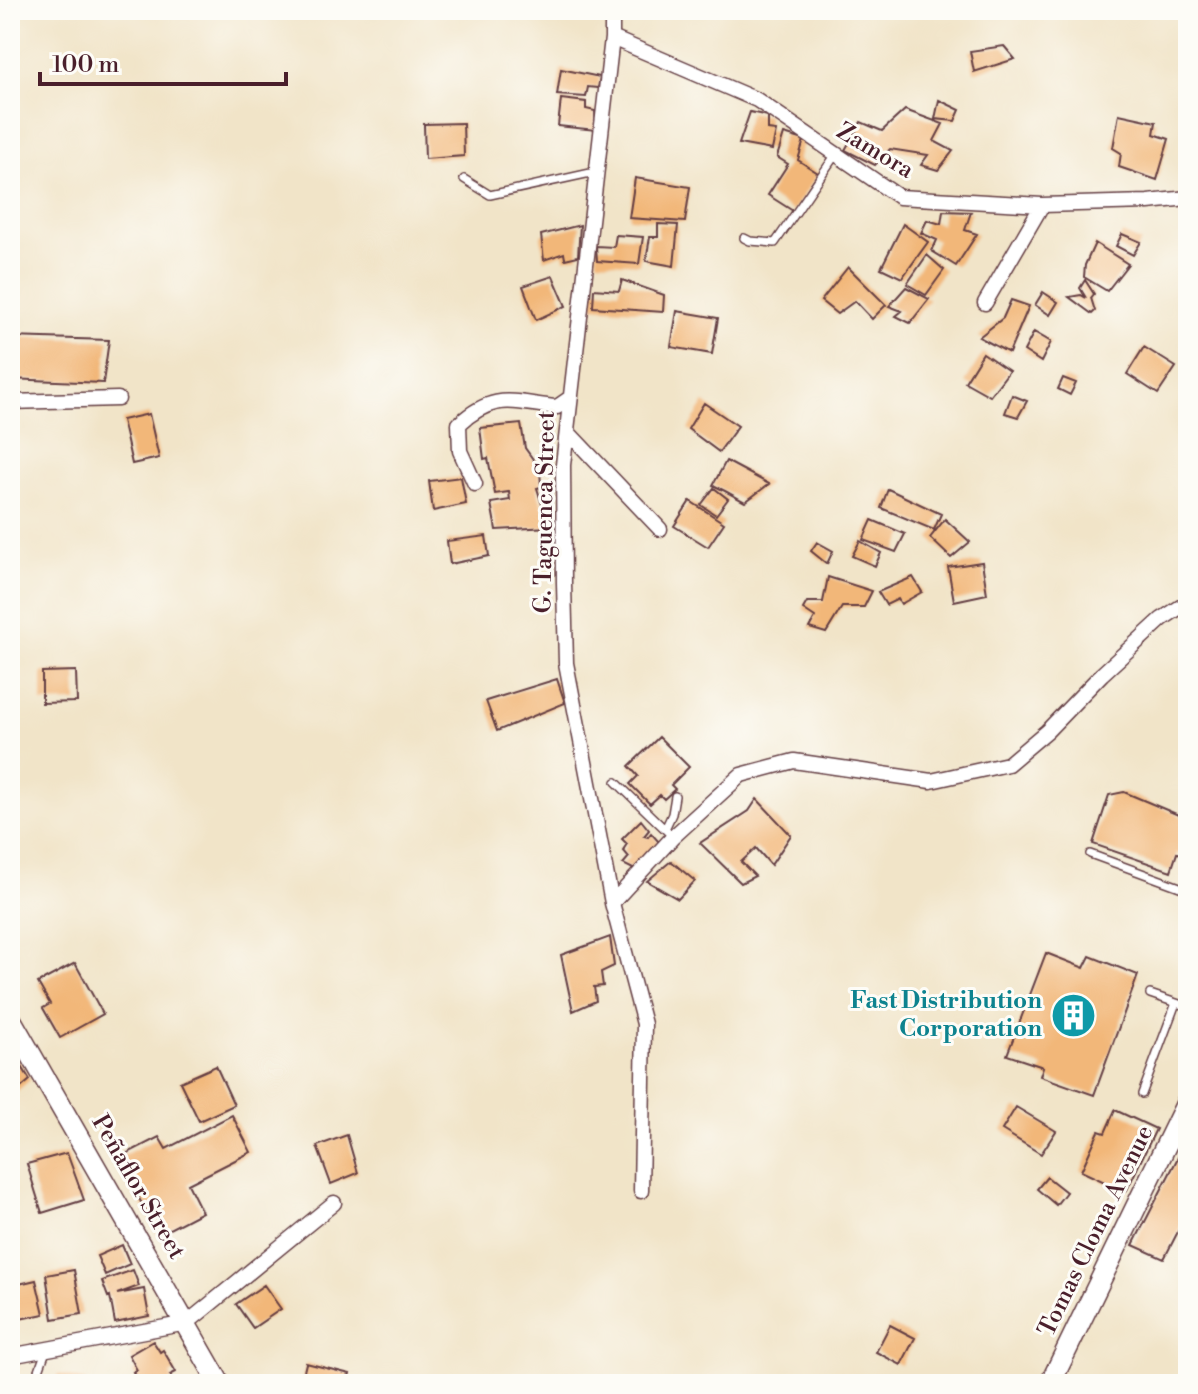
<svg xmlns="http://www.w3.org/2000/svg" width="1198" height="1394" viewBox="0 0 1198 1394" font-family="'Libre Bodoni',serif">
<style>
.building{fill:#f2b779}
.lines{fill:none;stroke-linecap:round;stroke-linejoin:round}
.service-casing{stroke:#633d43;stroke-width:10}
.minor-casing{stroke:#633d43;stroke-width:17}
.secondary-casing{stroke:#633d43;stroke-width:23}
.service{stroke:#fff;stroke-width:7}
.minor{stroke:#fff;stroke-width:14}
.secondary{stroke:#fff;stroke-width:20}
.labels{text-anchor:middle;dominant-baseline:central;stroke-width:6;stroke-linejoin:round;paint-order:stroke}
.street-label{font-size:24px;fill:#4a1f2b;stroke:#fdfcf7}
.culture-label{font-size:24px;font-weight:bold;fill:#0d838f;stroke:#fdfcf7;text-anchor:end}
</style>
<rect width="100%" height="100%" fill="#fdfcf7"/>
<filter id="ink" filterUnits="userSpaceOnUse"><feTurbulence type="fractalNoise" baseFrequency=".0125" numOctaves="2"/><feDisplacementMap in="SourceGraphic" scale="16" xChannelSelector="R" yChannelSelector="G"/><feConvolveMatrix kernelMatrix="1 2 1 2 8 2 1 2 1" color-interpolation-filters="sRGB"/></filter>
<filter id="wash" filterUnits="userSpaceOnUse"><feTurbulence type="fractalNoise" baseFrequency=".006" numOctaves="4" result="noise"/><feDisplacementMap in="SourceGraphic" scale="32" xChannelSelector="R" yChannelSelector="G"/><feGaussianBlur stdDeviation="1.8" result="paint"/><feColorMatrix in="noise" values="0 0 0 0 0 0 0 0 0 0 0 0 0 0 0 0 0 1.4 0 .05"/><feComposite in="paint" operator="in"/></filter>
<g filter="url(#wash)">
<rect width="100%" height="100%" fill="#f1e4c8"/>
<g id="blocks">
<path class="building" d="M1004 46 1015 59 974 72 970 51Z
M561 69 600 77 598 88 588 87 586 97 557 95Z
M561 99 586 102V109L595 111 596 130 558 126Z
M939 100 960 110 955 121 935 119Z
M905 110 943 124 934 141 953 151 938 170 921 165 928 155 890 149 875 165 845 150 861 122 882 131Z
M750 112 768 116V130L776 131 772 150 739 144Z
M1119 114 1156 122 1154 134 1169 139 1157 180 1119 167 1121 153 1113 148Z
M463 123 464 156 425 159 424 124Z
M784 134 804 140 798 160 818 173 793 211 768 195 788 164 777 157Z
M635 178 690 187 685 222 629 218Z
M943 211 971 212 965 230 977 234 956 266 932 251 937 240 921 233 927 220 941 224Z
M658 224 678 225 674 266 646 261 650 237H658Z
M903 224 928 242 902 278 881 268Z
M580 225 578 256 565 259 564 253 544 260 541 235Z
M1122 234 1141 242 1133 255 1116 246Z
M616 235 643 237 639 264 597 261 596 246 614 247Z
M1095 243 1128 264 1107 291 1084 277 1085 265Z
M927 255 944 270 926 295 907 284Z
M848 267 886 305 872 319 855 301 837 314 821 301Z
M553 276 566 306 536 320 523 286Z
M622 280 664 295 663 312 593 307 594 289 619 291Z
M1085 280 1094 294 1091 298 1095 311 1092 314 1069 297 1081 295 1086 298 1080 288Z
M906 287 929 299 910 323 896 316 902 311 889 306Z
M1043 292 1058 302 1050 315 1035 305Z
M1011 300 1029 306 1009 353 979 337 1003 318Z
M677 311 718 318 712 354 671 347Z
M1034 332 1051 342 1041 362 1024 351Z
M10 337 109 340 103 383 10 379Z
M1144 347 1176 367 1158 394 1127 374Z
M983 353 1009 371 990 396 965 382Z
M1063 378 1076 383 1070 395 1058 389Z
M1012 395 1027 401 1018 417 1005 413Z
M704 403 738 426 719 452 688 429Z
M149 414 159 458 132 464 122 420Z
M521 424 525 448 540 469 541 487 537 488 549 527 496 530 491 503 510 500 509 492 495 494 488 458 484 459 480 428Z
M726 461 769 484 745 502 725 491 713 485Z
M461 477 466 504 433 511 429 481Z
M714 488 728 499 716 515 701 505Z
M888 489 941 514 934 530 881 508Z
M690 501 724 523 708 547 674 526Z
M945 519 970 542 951 558 930 538Z
M872 520 905 534 896 552 863 540Z
M486 536 489 556 450 564 447 541Z
M860 541 881 553 875 566 852 556Z
M817 542 833 551 827 564 811 551Z
M982 562 987 594 954 601 948 567Z
M828 577 872 591 864 607H842L826 633 809 628 815 617 803 609 807 602H823Z
M913 577 922 592 901 604 898 599 886 605 878 592Z
M76 671 77 702 42 703V672Z
M557 679 565 703 497 731 486 701Z
M659 737 689 767 671 785 675 789 664 799 660 795 650 804 630 784 638 776 629 766Z
M1124 792 1188 819V839L1183 854 1177 853 1171 871 1093 844 1109 795Z
M757 799 791 835 771 865 756 848 741 862 755 876 741 883 700 843 749 811Z
M641 820 649 830 644 836 648 837 651 833 659 842 635 870 623 864 629 857 623 850 627 844 622 839Z
M671 861 695 881 678 899 647 881Z
M610 937 614 966 601 972 603 986 594 987 596 1001 573 1011 561 955Z
M1046 953 1084 968 1090 956 1138 975 1094 1095 1040 1076 1043 1067 1007 1055Z
M75 963 103 1014 60 1038 43 1008 50 1004 38 983Z
M18 1060 30 1080 10 1097V1066Z
M216 1066 234 1105 199 1121 180 1082Z
M1016 1107 1056 1131 1041 1154 1002 1130Z
M1115 1110 1156 1129 1126 1192 1081 1171 1099 1131 1105 1133Z
M232 1115 251 1152 188 1184 202 1212 158 1235 118 1158 159 1137 166 1149Z
M347 1135 358 1173 331 1184 317 1146Z
M1188 1138V1212L1164 1259 1133 1245Z
M67 1153 84 1200 42 1213 27 1164Z
M1047 1177 1066 1192 1056 1205 1037 1189Z
M122 1245 130 1264 105 1275 97 1256Z
M74 1270 82 1314 53 1319 46 1275Z
M133 1270 139 1286 117 1294 144 1289 149 1316 115 1323 110 1296 108 1297 102 1281Z
M36 1280 44 1314 10 1321V1286Z
M264 1285 281 1309 253 1328 236 1304Z
M890 1325 915 1338 901 1365 876 1352Z
M153 1341 160 1352 163 1350 176 1372 170 1375 173 1380 165 1384H140L133 1372 137 1370 129 1355Z
M306 1363 350 1374 347 1384H301Z
M58 1374 86 1381 85 1384H53Z"/>
</g>
</g>
<g filter="url(#ink)">
<use href="#blocks" fill-opacity="0" stroke="#633d43" stroke-width="2"/>
<g class="lines">
<defs>
<path id="service" d="M464 179 490 195 595 172
M744 238 750 241 775 243 836 154
M616 782 673 837
M665 829 672 814 675 796
M1090 854 1188 890
M1150 994 1188 1007
M1142 1094 1176 1003
M34 1384 46 1351"/>
<path id="minor" d="M612 10V38L563 465 564 583 566 663 612 903 644 1024 641 1191
M612 38 757 100 899 197 1042 205 1148 202 1188 198
M985 303 1042 205
M10 402 118 399
M567 431 660 529
M475 484 460 451 459 424C495 391 513 403 557 407L570 398
M612 903 673 837 741 775 794 761 931 781 1008 764 1047 731 1102 674 1162 619 1188 602
M10 1356 187 1323 334 1203"/>
<path id="secondary" d="M10 1018 220 1384
M1050 1384 1188 1100"/>
</defs>
<use href="#service" class="service-casing"/>
<use href="#minor" class="minor-casing"/>
<use href="#secondary" class="secondary-casing"/>
<use href="#service" class="service"/>
<use href="#minor" class="minor"/>
<use href="#secondary" class="secondary"/>
</g>
</g>
<defs>
<symbol id="building-disc" viewBox="-11 -11 22 22"><circle r="9.5" fill="#0f9aa8" stroke="#fdfcf7"/><path d="M-4-6H4V6H1V3H-1V6H-4ZM-2.5-4.3h1.7v1.8h-1.7ZM.8-4.3h1.7v1.8H.8ZM-2.5-1h1.7V.8h-1.7ZM.8-1h1.7V.8H.8Z" fill="#fff"/></symbol>
</defs>
<g fill-rule="evenodd">
<use href="#building-disc" x="1048" y="990" width="51" height="51"/>
</g>
<g class="labels">
<g class="street-label">
<text transform="translate(875 151) rotate(31)">Zamora</text>
<text transform="translate(545 512) rotate(-89)">G. Taguenca Street</text>
<text transform="translate(138 1187) rotate(60)">Peñaflor Street</text>
<text transform="translate(1096 1231) rotate(-64)">Tomas Cloma Avenue</text>
</g>
<g class="culture-label">
<text x="1042" y="1001">Fast Distribution<tspan x="1042" dy="28">Corporation</tspan></text>
</g>
</g>
<rect width="1198" height="1394" fill="none" stroke="#fdfcf7" stroke-width="40"/>
<path d="M40 72v12h246v-12" fill="none" stroke="#4a1f2b" stroke-width="4"/>
<text x="52" y="72" font-size="24" fill="#4a1f2b" stroke="#fdfcf7" stroke-width="6" paint-order="stroke">100 m</text>
</svg>
